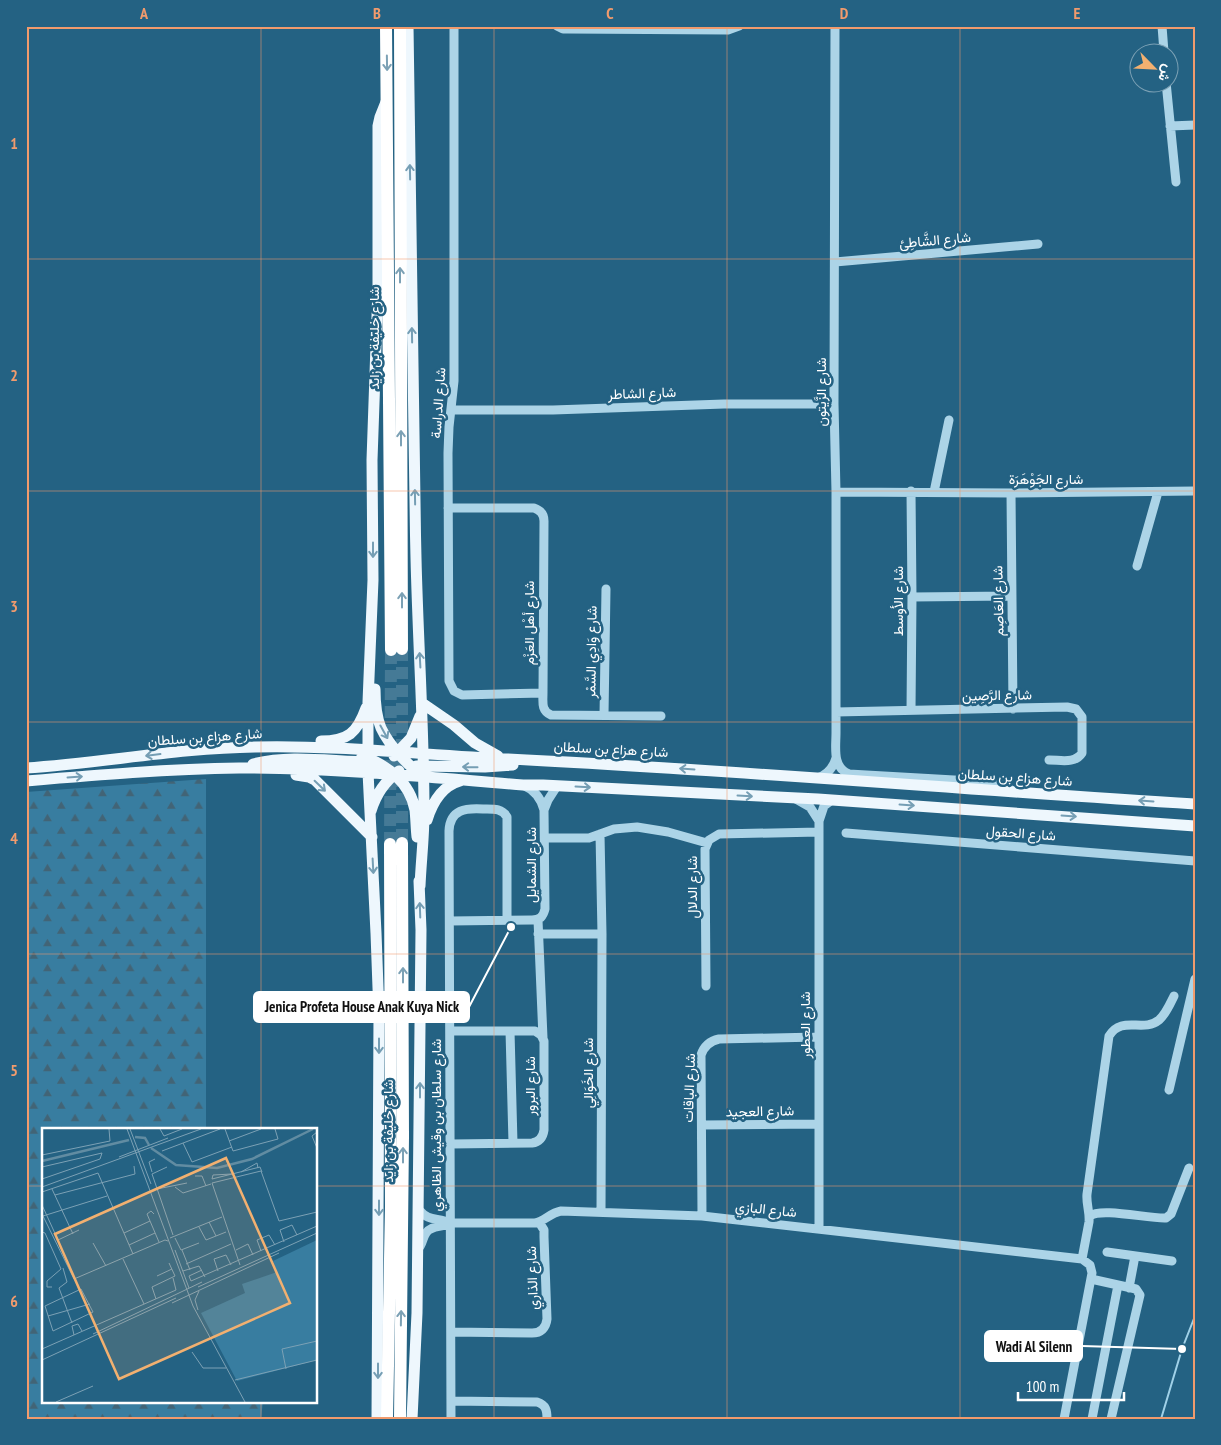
<svg xmlns="http://www.w3.org/2000/svg" width="1221" height="1445" viewBox="0 0 1221 1445" font-family="'PT Sans Narrow',Vazirmatn,sans-serif">
<style>
.forest{fill:url(#forest-firs)}
.lines{fill:none;stroke-linecap:round;stroke-linejoin:round}
.stream{stroke:#a0d1e8;stroke-width:2}
.highway-tunnel{stroke:#457a96;stroke-width:12;stroke-dasharray:12 6;stroke-linecap:butt}
.minor{stroke:#acd4e7;stroke-width:9}
.major{stroke:#eef7fd;stroke-width:11}
.highway{stroke:#fff;stroke-width:12}
.oneway{stroke:#7ca1b5}
.oneway2{stroke:#759eb4}
.grid{fill:none;stroke:#f19b6d;stroke-width:1;stroke-opacity:0.55}
.labels{text-anchor:middle;dominant-baseline:central;stroke-width:5;stroke-linejoin:round;paint-order:stroke}
.street-label{font-size:14px;fill:#fff;stroke:#246283}
.inset-river{fill:none;stroke:#618ca2;stroke-width:2.5}
.inset-road{fill:none;stroke:#7ca1b5;stroke-width:1}
.view{fill:#f2b070;fill-opacity:0.15;stroke:#f2b070;stroke-width:2.5}
.inset-edge{fill:none;stroke:#fff;stroke-width:2.5}
.leader{fill:none;stroke:#fff;stroke-width:2}
.callout-dot{fill:#fff;stroke:#246283;stroke-width:2}
.callout{fill:#fff;stroke:#fff;stroke-width:2}
.callout-label{font-size:15px;text-anchor:middle;font-weight:bold;fill:#111}
.neatline{fill:none;stroke:#f19b6d;stroke-width:2}
.grid-label{font-size:16px;text-anchor:middle;font-weight:bold;fill:#f19b6d}
</style>
<defs>
<pattern id="forest-firs" width="22" height="20" patternUnits="userSpaceOnUse" patternTransform="scale(1.25)"><rect width="22" height="20" fill="#387da0"/><path d="M5 1l3.5 6h-7zM16 11l3.5 6h-7z" fill="#426476"/></pattern>
</defs>
<rect width="100%" height="100%" fill="#246283"/>
<path class="forest" d="M206 779V1129H44V1401H263L261 1419H26V792Z"/>
<g class="lines">
<path class="stream" d="M1161 1419 1182 1349 1195 1316"/>
<path class="highway-tunnel" d="M402 649V843
M390 844 391 650"/>
<path class="minor" d="M454 26V381L449 427 448 453 449 681 454 691 462 695 543 693
M557 26 563 29H567L728 30 739 26
M835 26 834 404 836 492V733C836 748 832 767 849 774L989 782 1003 785 1013 791
M1162 26 1164 52
M1166 82 1176 182
M1170 126 1195 125
M835 262 1038 244
M451 410H553L724 404H834
M836 492 1011 493 1195 491
M934 492 949 420
M1011 493 1013 709
M448 508H534C540 510 544 514 544 521L543 693C543 702 541 711 551 715L661 716
M1137 566 1158 492
M912 597 1011 596
M911 710 912 597 911 491
M836 712 1067 707 1076 709 1082 717V753C1075 764 1061 760 1049 760
M604 715 606 589
M817 778C828 775 833 768 836 758
M523 785C535 790 541 798 544 810
M796 799 810 807 819 821
M846 833 1195 861
M600 834 602 934 601 1212
M545 838H589L614 829 637 827 668 832 707 843
M538 920 543 1038
M450 921 532 920C540 920 543 917 545 909L544 810 548 800 557 786
M538 934H602
M706 986 705 849 709 840 719 834 819 832
M450 1031H535L541 1035 544 1041V1130C543 1137 539 1142 532 1143L451 1144
M510 1031 513 1143
M1169 1090 1195 979
M702 1125 819 1124
M419 1210C429 1222 438 1217 450 1223H535C545 1221 550 1213 561 1211L702 1216 1082 1259 1090 1265 1092 1273 1064 1419
M702 1216 701 1055C704 1046 710 1041 719 1039L818 1037
M1090 1216C1101 1207 1149 1219 1166 1218L1171 1214 1189 1168
M819 1229V821L824 806 832 800
M418 1249C423 1244 422 1239 426 1233 431 1225 442 1228 450 1223
M1107 1252 1172 1261
M1082 1259 1089 1222C1090 1212 1086 1204 1087 1194L1109 1036C1122 1015 1143 1033 1159 1020 1166 1014 1170 1004 1174 996
M1091 1279 1136 1289 1140 1295 1111 1419
M1129 1288 1135 1256
M451 1332 532 1333C541 1333 546 1328 547 1319L544 1237V1230L539 1222
M451 1401 537 1402C546 1405 547 1410 547 1419
M451 1419 449 831C450 809 466 808 483 809 493 809 502 808 507 817V921
M1092 1419 1118 1285"/>
<path class="major" d="M408 26C410 204 412 381 416 558 418 643 424 728 424 813 424 837 421 862 420 886
M375 689C375 702 376 716 381 728 389 745 408 766 423 776
M422 703 454 725 475 743 498 756
M321 741C348 741 357 733 366 708
M362 756C387 765 410 782 415 810 416 819 416 828 417 837
M394 756 411 738 420 716
M253 764C292 754 333 762 372 762
M416 766 485 767 513 765
M26 768C103 763 178 748 255 747 339 745 423 755 508 759 737 770 966 790 1195 804
M296 775 309 777 315 780 372 837
M26 781C97 775 168 769 239 768 334 768 428 777 523 785H543L818 799 1195 826
M371 811C376 794 385 781 399 771
M427 820C432 804 442 786 460 781
M377 1419 379 1015 376 933 368 772V702L373 580 372 460 378 288V126L380 117 386 102
M412 1419 417 1313 421 930 419 881"/>
<path class="highway" d="M386 26 391 650
M400 26 402 649
M387 1419 391 1206 390 844
M400 1419 403 1137 402 843"/>
</g>
<defs><path id="oneway-shaft" d="M-6 0H5M1.5-3L5.5 0L1.5 3" fill="none" stroke-width="1.6" stroke-linecap="round" stroke-linejoin="round" transform="scale(1.25)"/></defs>
<g class="oneway">
<use href="#oneway-shaft" transform="translate(387 63) rotate(89)"/>
<use href="#oneway-shaft" transform="translate(400 275) rotate(-90)"/>
<use href="#oneway-shaft" transform="translate(401 438) rotate(-90)"/>
<use href="#oneway-shaft" transform="translate(402 600) rotate(-90)"/>
<use href="#oneway-shaft" transform="translate(403 975) rotate(-90)"/>
<use href="#oneway-shaft" transform="translate(403 1155) rotate(-90)"/>
<use href="#oneway-shaft" transform="translate(401 1318) rotate(-89)"/>
</g>
<g class="oneway2">
<use href="#oneway-shaft" transform="translate(410 172) rotate(-91)"/>
<use href="#oneway-shaft" transform="translate(412 335) rotate(-91)"/>
<use href="#oneway-shaft" transform="translate(415 497) rotate(-91)"/>
<use href="#oneway-shaft" transform="translate(373 550) rotate(90)"/>
<use href="#oneway-shaft" transform="translate(420 660) rotate(-93)"/>
<use href="#oneway-shaft" transform="translate(384 732) rotate(61)"/>
<use href="#oneway-shaft" transform="translate(153 755) rotate(173)"/>
<use href="#oneway-shaft" transform="translate(470 767) rotate(-179)"/>
<use href="#oneway-shaft" transform="translate(687 769) rotate(-176)"/>
<use href="#oneway-shaft" transform="translate(75 777) rotate(-4)"/>
<use href="#oneway-shaft" transform="translate(320 786) rotate(44)"/>
<use href="#oneway-shaft" transform="translate(583 787) rotate(3)"/>
<use href="#oneway-shaft" transform="translate(745 796) rotate(3)"/>
<use href="#oneway-shaft" transform="translate(1146 801) rotate(-176)"/>
<use href="#oneway-shaft" transform="translate(907 805) rotate(4)"/>
<use href="#oneway-shaft" transform="translate(1069 816) rotate(4)"/>
<use href="#oneway-shaft" transform="translate(373 866) rotate(87)"/>
<use href="#oneway-shaft" transform="translate(420 910) rotate(-92)"/>
<use href="#oneway-shaft" transform="translate(379 1046) rotate(90)"/>
<use href="#oneway-shaft" transform="translate(420 1090) rotate(-90)"/>
<use href="#oneway-shaft" transform="translate(379 1208) rotate(90)"/>
<use href="#oneway-shaft" transform="translate(378 1371) rotate(90)"/>
</g>
<path class="grid" d="M261 26V1129M494 26V1419M727 26V1419M960 26V1419M26 259H1195M26 491H1195M26 722H1195M26 954H1195M26 1186H44M316 1186H1195M261 1401V1419"/>
<g class="labels">
<g class="street-label">
<text transform="translate(935 240) rotate(-5)">شارع الشَّاطِئ</text>
<text transform="translate(374 338) rotate(-90)">شارع خليفة بن زايد</text>
<text transform="translate(821 392) rotate(-90)">شارع الزَّيتون</text>
<text transform="translate(642 393) rotate(-2)">شارع الشاطر</text>
<text transform="translate(438 403) rotate(-86)">شارع الدراسة</text>
<text x="1046" y="479">شارع الجَوْهَرَة</text>
<text transform="translate(898 601) rotate(-90)">شارع الأوسط</text>
<text transform="translate(998 601) rotate(-91)">شارع العَاصِم</text>
<text transform="translate(529 623) rotate(-90)">شارع أهْل العَزْم</text>
<text transform="translate(591 652) rotate(-89)">شارع وَادِي السَّمْر</text>
<text transform="translate(997 695) rotate(-1)">شارع الرَّصِين</text>
<text transform="translate(205 737) rotate(-4)">شارع هزاع بن سلطان</text>
<text transform="translate(611 749) rotate(3)">شارع هزاع بن سلطان</text>
<text transform="translate(1015 777) rotate(4)">شارع هزاع بن سلطان</text>
<text transform="translate(1021 833) rotate(4)">شارع الحقول</text>
<text transform="translate(531 865) rotate(-90)">شارع الشمايل</text>
<text transform="translate(692 887) rotate(-90)">شارع الدلال</text>
<text transform="translate(805 1025) rotate(-90)">شارع العطور</text>
<text transform="translate(588 1073) rotate(-90)">شارع الخَوَالِي</text>
<text transform="translate(530 1086) rotate(-90)">شارع البرور</text>
<text transform="translate(689 1088) rotate(-88)">شارع الباقات</text>
<text transform="translate(760 1111) rotate(-1)">شارع العجيد</text>
<text transform="translate(436 1125) rotate(-90)">شارع سلطان بن وقيش الظاهري</text>
<text transform="translate(388 1131) rotate(-90)">شارع خليفة بن زايد</text>
<text transform="translate(766 1209) rotate(6)">شارع البازي</text>
<text transform="translate(532 1278) rotate(-92)">شارع الذاري</text>
</g>
</g>
<g transform="translate(42 1128)">
<rect width="275" height="275" fill="#246283"/>
<path d="M275 112V232L195 253 159 185 203 165 200 156 235 144 231 133Z" fill="#387da0"/>
<path class="inset-river" d="M93 9 103 10 107 17M109 20 134 37 175 40 210 31 271 1M0 33 87 12"/>
<path class="inset-road" d="M85 1 151 178 203 274M88 1 109 56M118 1 122 8 140 1M183 1 191 23 236 11 233 1M275 4 270 8 275 20M187 13 219 1M141 15 150 34 190 19M120 23 178 1M0 27 68 13 67 1M77 29 126 10M0 39 60 25 58 31 0 51M125 39 110 46 131 107M110 44 107 34 113 31M199 44 215 35 216 40M153 48H160L164 58M170 51 218 39 220 44M170 51 171 47 190 46M0 59 159 1M133 59 141 65 169 56M10 61 31 106M115 61 145 55M0 64 56 45 91 126M13 67 93 46 92 38M0 77 16 112 37 102M0 86 32 151 123 112 126 113M112 86 109 83 105 86 117 114M1 88 65 68M167 94 174 108M157 99 164 112 184 104M0 104 3 105 19 141 5 153V159H10M82 105 108 93M128 110 180 89M133 110 139 122 157 115M242 114 238 102 250 97 255 107M51 115 64 138M87 117 113 105M133 122 147 160M140 122 148 142M194 122 206 116 211 127M219 123 215 112 227 107 233 117M81 131 102 176M144 136 189 116M198 137 170 55 219 43 237 93 275 84M21 140 25 154 17 160 30 195M160 142 147 148 149 153 275 98M141 143 157 138 163 149M176 143 172 131 184 127 189 137M115 148 130 141M156 159 275 105M39 161 51 184 11 203 3 178ZM114 171 110 159 133 148 127 135M130 175 237 125M156 182 153 172 157 163M6 188 48 176M51 206 160 154M32 207 30 198 36 196 40 203M0 221 134 162 131 150M150 224 161 240H184M0 232 134 170M244 241 240 221 275 213M193 252 275 232M14 274 51 258"/>
<path class="view" d="M184 30 248 175 77 251 13 106Z"/>
<rect width="275" height="275" class="inset-edge"/>
</g>
<path class="leader" d="M511 927L469 1007M1182 1349L1082 1346"/>
<g class="callout-dot">
<circle cx="511" cy="927" r="5"/>
<circle cx="1182" cy="1349" r="5"/>
</g>
<g class="callout">
<rect x="254" y="992" width="215" height="30" rx="5"/>
<rect x="985" y="1331" width="97" height="30" rx="5"/>
</g>
<g class="callout-label">
<text x="362" y="1012">Jenica Profeta House Anak Kuya Nick</text>
<text x="1034" y="1352">Wadi Al Silenn</text>
</g>
<rect width="1221" height="1445" fill="none" stroke="#246283" stroke-width="55"/>
<g transform="translate(1154 68) rotate(114)"><circle r="24" fill="#246283" stroke="#7ca1b5"/>
<path d="M0-4L9 19L0 12L-9 19Z" fill="#f2b070"/>
<text y="-8" font-size="14" font-weight="bold" text-anchor="middle" fill="#ffffff">ش</text>
</g>
<path d="M1018 1392v8h106v-8" fill="none" stroke="#ffffff" stroke-width="2.5"/>
<text x="1026" y="1392" font-size="15" fill="#ffffff" stroke="#246283" stroke-width="4" paint-order="stroke">100 m</text>
<rect x="28" y="28" width="1166" height="1390" class="neatline"/>
<g class="grid-label">
<text x="144" y="19">A</text>
<text x="377" y="19">B</text>
<text x="610" y="19">C</text>
<text x="844" y="19">D</text>
<text x="1077" y="19">E</text>
<text x="14" y="149">1</text>
<text x="14" y="381">2</text>
<text x="14" y="612">3</text>
<text x="14" y="844">4</text>
<text x="14" y="1076">5</text>
<text x="14" y="1307">6</text>
</g>
</svg>
